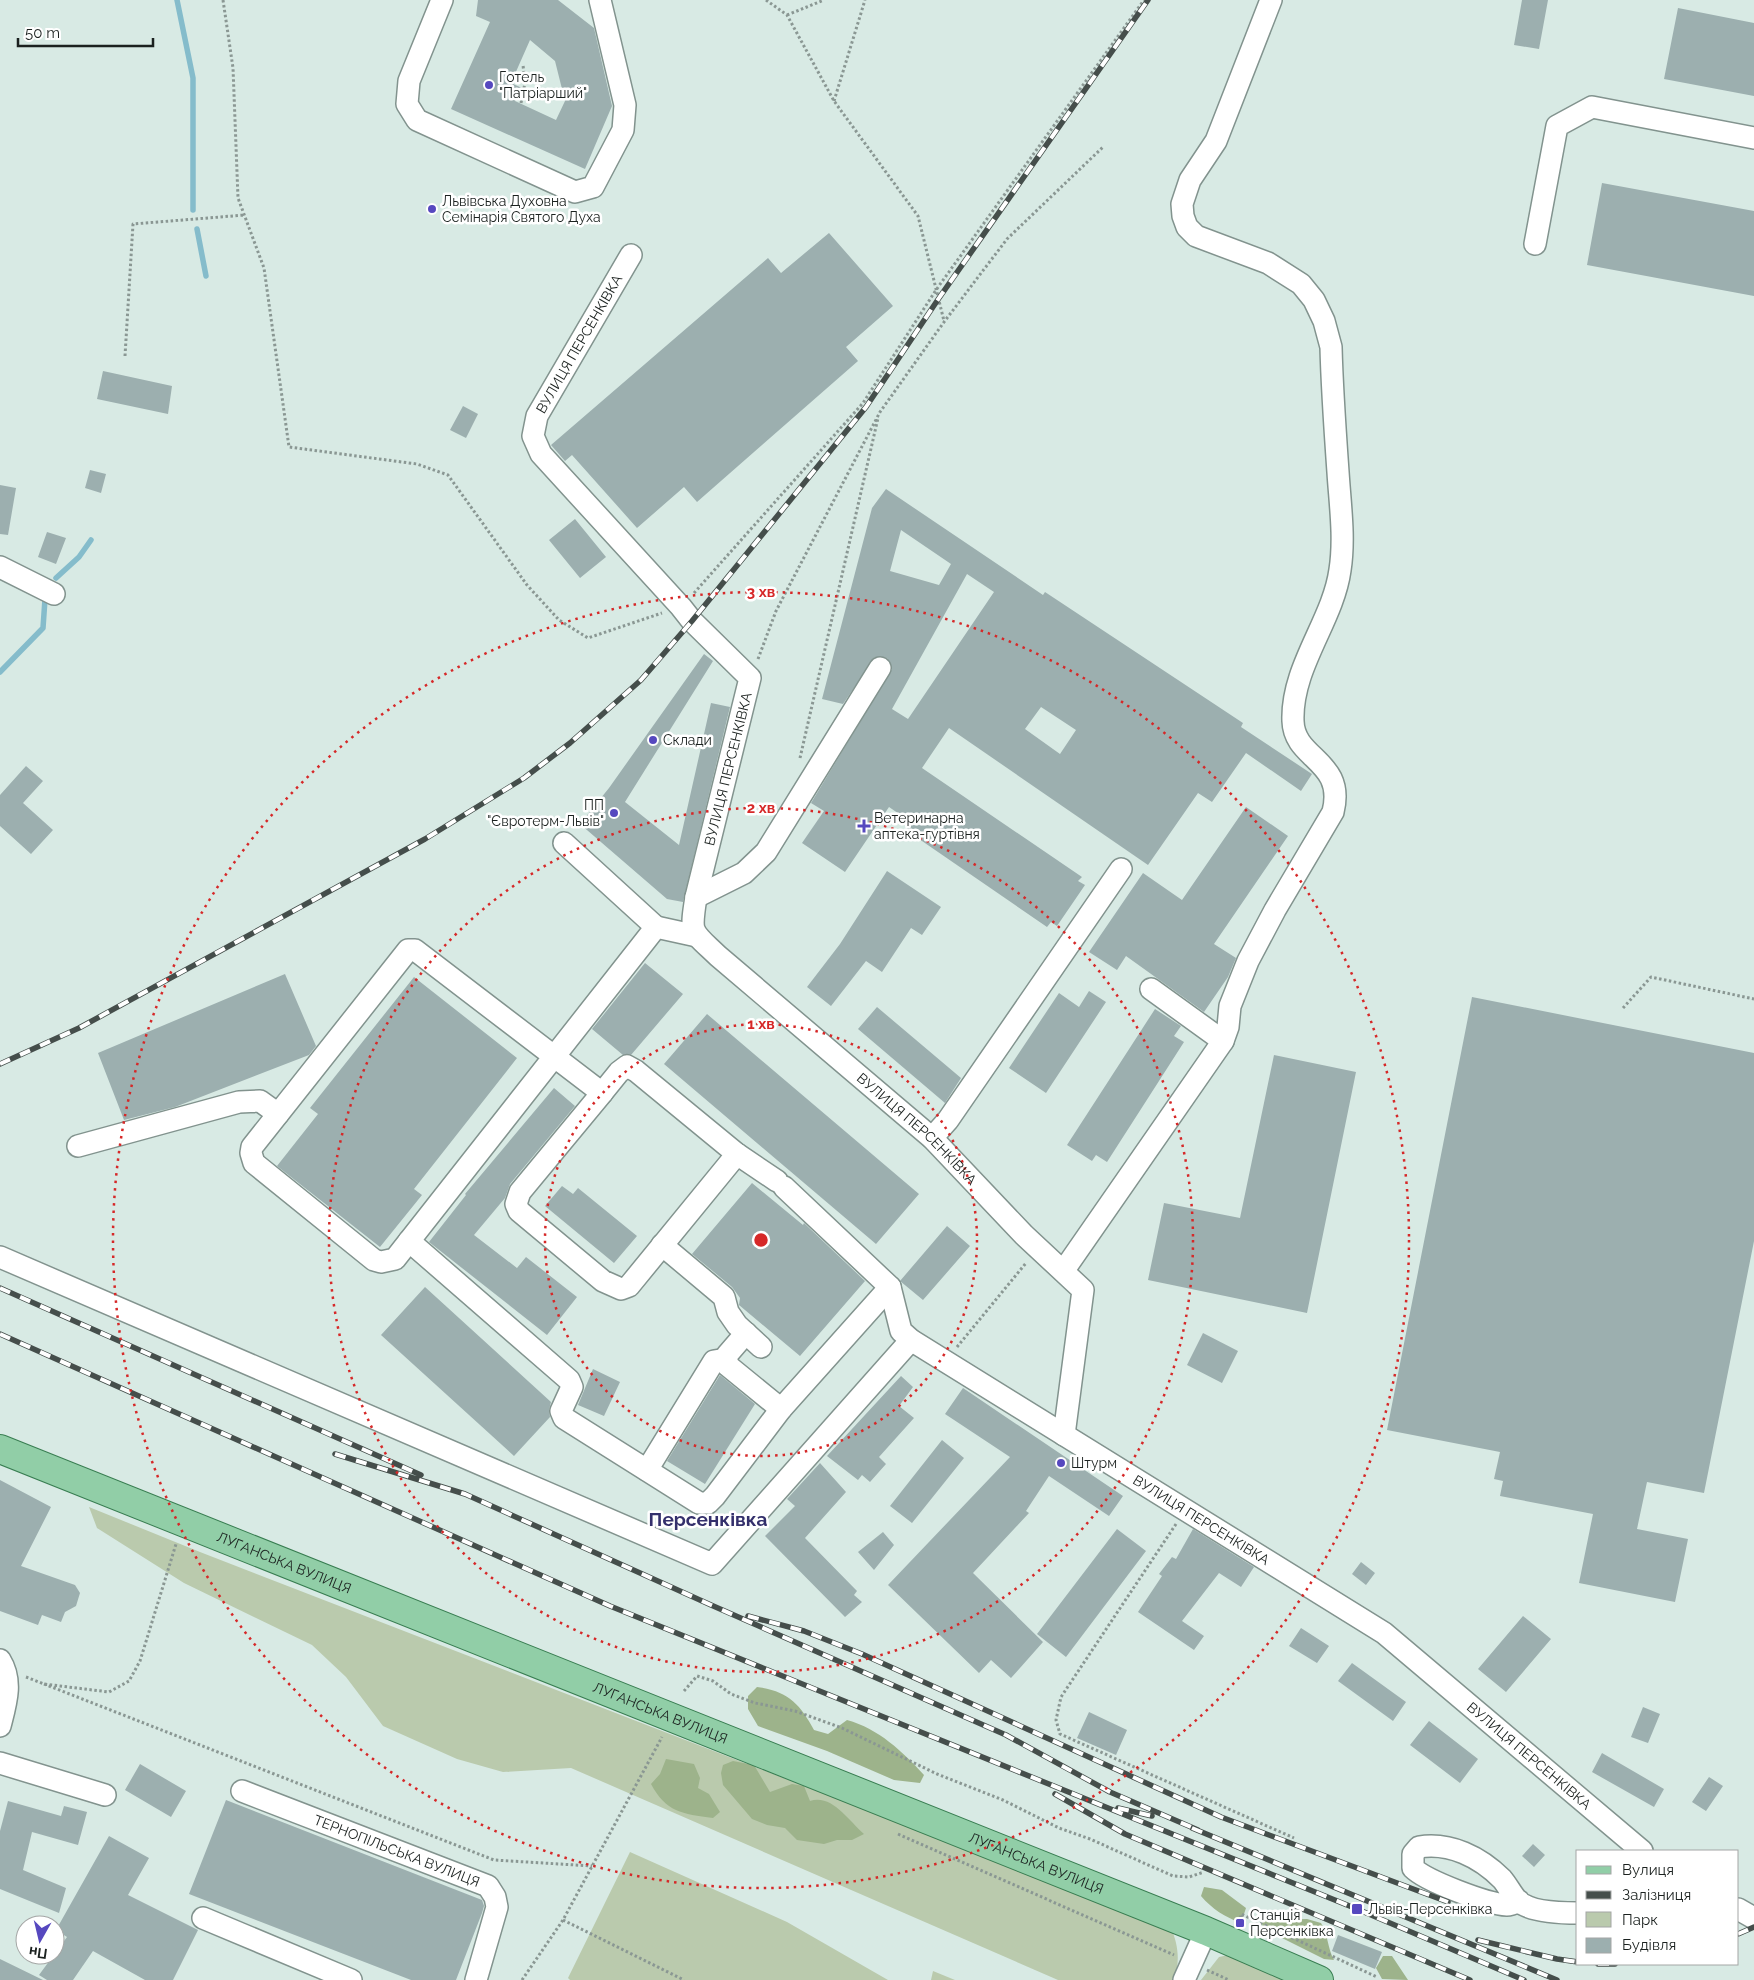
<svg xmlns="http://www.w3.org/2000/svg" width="1754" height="1980" viewBox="0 0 1754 1980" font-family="Raleway,sans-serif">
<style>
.green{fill:#bacaad}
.forest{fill:#9db38b}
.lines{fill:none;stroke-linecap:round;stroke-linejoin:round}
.stream{stroke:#85bccb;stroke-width:5.5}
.building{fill:#9cafaf;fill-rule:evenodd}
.minor-casing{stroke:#82938e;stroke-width:24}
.major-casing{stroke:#387d51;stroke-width:30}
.path{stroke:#8a9793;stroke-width:3;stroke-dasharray:2.5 2.5;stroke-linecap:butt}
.minor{stroke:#fff;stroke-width:21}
.major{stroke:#91cea7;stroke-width:28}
.rail-casing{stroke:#454e4b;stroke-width:5.5}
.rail{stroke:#fff;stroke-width:4;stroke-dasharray:11;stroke-linecap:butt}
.ring{fill:none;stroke:#d62828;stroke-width:2.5;stroke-dasharray:2.5 5}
.poi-dot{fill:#5648bf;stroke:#fff;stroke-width:2}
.labels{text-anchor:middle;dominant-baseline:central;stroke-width:5;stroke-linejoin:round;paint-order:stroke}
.poi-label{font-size:14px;fill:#1b211f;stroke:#fff;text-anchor:start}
.street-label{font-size:14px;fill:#1b211f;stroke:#fff}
.district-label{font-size:19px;font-weight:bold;fill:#34306c;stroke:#fff}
.centre{fill:#d62828;stroke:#fff;stroke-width:2.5}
.ring-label{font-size:15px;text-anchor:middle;font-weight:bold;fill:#d62828;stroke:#fff;stroke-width:5;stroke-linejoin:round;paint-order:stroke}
</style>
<rect width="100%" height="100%" fill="#d8eae4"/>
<path class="green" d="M89 1507 200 1552 1171 1928C1178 1944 1181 1963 1173 1980H1058L571 1768 503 1772 457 1759 383 1726 346 1677 312 1645 184 1583 97 1528Z
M630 1852 787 1922 888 1980H570L568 1978Z
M1228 1955 1284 1980H1201L1219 1957Z
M933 1971 955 1980H931Z"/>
<path class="forest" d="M757 1687C788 1691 800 1704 814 1730L828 1734 847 1720C879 1729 902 1751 924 1775L920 1783 894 1780 827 1751 758 1726 748 1709V1696Z
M666 1759 694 1764 700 1778 698 1788 709 1794 720 1812 713 1818C682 1814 666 1812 651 1784L660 1774Z
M733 1761 754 1765 770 1792 792 1784 804 1786 810 1801C832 1794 848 1820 864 1834L852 1840H837L824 1844 797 1840 785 1828 767 1825 752 1819 723 1785 721 1773 723 1765Z
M1204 1887 1222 1890 1246 1908 1241 1923C1225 1917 1212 1909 1201 1896Z
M1261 1910 1270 1912 1277 1920 1307 1919 1321 1923C1329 1937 1327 1947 1334 1960L1324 1959 1264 1929 1260 1919Z
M1383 1956H1392L1408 1980 1382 1979 1376 1968Z"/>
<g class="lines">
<path class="stream" d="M177 0 193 78V210
M197 229 206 276
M56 578 79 557 91 540
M0 672 43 628 45 599"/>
</g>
<path class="building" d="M478 0H558L594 28 612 106 585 169 451 109 490 22 476 16ZM530 40 555 61 565 101 556 120 515 101 522 88 511 83Z
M1522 0H1548L1539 49 1514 45Z
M1678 8 1754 23V96L1664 79Z
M1602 183 1754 211V296L1587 265Z
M829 233 893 306 846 347 858 361 697 502 684 487 637 528 572 455 565 461 551 445 768 258 781 273Z
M103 371 172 386 168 414 97 399Z
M463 406 478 414 466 438 450 430Z
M90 470 106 474 101 493 85 488Z
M0 485 16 488 8 535 0 534Z
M886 489 1043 595 1045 592 1243 723 1241 727 1312 774 1301 791 1246 753 1212 802 1198 793 1148 865 949 728 922 768 1082 877 1078 881 1085 885 1057 926 1051 922 1047 927 906 830 911 822 889 807 845 872 802 843 824 811 811 803 892 669 887 658 875 657 843 704 822 699 872 508ZM901 530 951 564 939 585 890 571ZM967 574 994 592 908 719 892 709ZM1041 707 1076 730 1060 754 1025 729Z
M575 519 606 557 580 578 549 540Z
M47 532 66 538 56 564 38 557Z
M704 654 713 661 625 802 679 845 711 703 730 707 683 902 667 899 580 824 609 788Z
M26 766 43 781 23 803 53 830 31 854 0 826V795Z
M1246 807 1288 836 1214 944 1236 958 1228 977 1204 1012 1126 956 1117 970 1089 952 1143 873 1182 900Z
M887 871 941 907 922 935 911 928 882 972 866 961 831 1006 807 987 840 944Z
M645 963 683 994 631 1055H623L592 1029Z
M285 974 316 1046 309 1055 175 1107 124 1120 98 1053Z
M414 977 517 1058 414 1189 422 1195 380 1247 277 1166 318 1114 310 1108Z
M1089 991 1106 1002 1046 1093 1009 1068 1059 993 1079 1007Z
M1472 997 1754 1053V1241L1704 1493 1647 1482 1637 1529 1688 1539 1675 1602 1579 1583 1593 1514 1500 1496 1503 1481 1494 1479 1500 1452 1387 1430Z
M877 1007 961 1078 945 1103 858 1029Z
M1155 1009 1181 1026 1174 1036 1184 1042 1107 1162 1096 1155 1092 1161 1067 1145Z
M707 1014 919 1194 876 1244 664 1064Z
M1274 1055 1356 1072 1307 1313 1148 1280 1164 1203 1240 1218Z
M554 1088 575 1106 510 1184 505 1198 474 1235 517 1268 526 1257 577 1297 547 1335 429 1242 466 1195 465 1194Z
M752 1183 803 1225 804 1223 865 1281 800 1356 739 1305 740 1298 732 1287 692 1254Z
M562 1186 573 1194 578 1188 637 1236 614 1263 545 1206Z
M947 1226 970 1246 923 1300 900 1281Z
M425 1287 551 1402 549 1410 550 1417 514 1456 381 1335Z
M1203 1333 1238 1351 1222 1383 1187 1365Z
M593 1369 620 1382 604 1416 578 1405Z
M720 1375 755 1404 705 1484 667 1461Z
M901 1376 913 1387 899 1406 914 1418 879 1457 886 1464 870 1482 862 1475 858 1480 827 1456Z
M963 1388 1123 1496 1109 1516 1049 1476 1026 1511 1029 1513 973 1573 1043 1642 1011 1678 991 1660 979 1673 888 1585 1010 1457 945 1414Z
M942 1440 964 1458 912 1523 890 1506Z
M820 1463 846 1492 805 1538 857 1591 854 1595 862 1602 845 1617 765 1536 795 1506 787 1499Z
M0 1480 51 1507 21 1566 75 1585 80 1593 76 1606 65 1612 61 1622 42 1615 38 1625 0 1611Z
M1117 1529 1146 1551 1066 1657 1037 1634Z
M1193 1529 1254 1567 1241 1587 1219 1573 1182 1621 1204 1636 1194 1650 1138 1612 1162 1576 1159 1574 1172 1557 1176 1559Z
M883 1532 894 1545 874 1570 858 1552Z
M1361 1562 1375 1573 1366 1585 1352 1574Z
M1523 1616 1551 1639 1506 1692 1478 1669Z
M1301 1628 1329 1646 1317 1663 1289 1646Z
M1352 1663 1406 1702 1393 1721 1338 1681Z
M1643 1707 1660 1714 1648 1743 1631 1737Z
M1089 1712 1127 1730 1116 1755 1077 1738Z
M1429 1721 1478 1759 1460 1783 1410 1745Z
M1602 1753 1664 1789 1654 1807 1592 1772Z
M140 1764 186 1791 171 1817 125 1790Z
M1709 1777 1723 1786 1706 1811 1692 1802Z
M226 1800 482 1900 484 1906 482 1913 456 1980H411L189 1894Z
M8 1801 61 1816 64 1806 87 1812 78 1845 32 1832 23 1870 66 1888 59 1913 0 1889V1831Z
M109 1836 149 1858 128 1895 198 1930 173 1980H145L93 1951 73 1980H47L39 1975 67 1937 56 1930Z
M1533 1844 1545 1855 1534 1867 1522 1856Z
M1338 1935 1382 1952 1375 1969 1332 1951Z
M0 1959 43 1980H0Z"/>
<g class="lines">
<defs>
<g id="minor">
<path d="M442 0 409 81 407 104 417 120 575 192 593 187 623 130 625 105 600 0"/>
<path d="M1535 244 1557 126 1592 107 1754 138"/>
<path id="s1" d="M631 255 537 416 533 436 541 454 681 607 692 621 750 678 696 897C690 935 691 930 718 956L932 1138 1024 1235 1083 1290 1064 1435"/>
<path d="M0 567 54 594"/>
<path d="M564 843 656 927"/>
<path d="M696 897 744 873 766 852 880 668"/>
<path d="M697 936 656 927 395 1259 381 1262 374 1260 254 1163 251 1153 252 1147 408 950H415L602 1093 520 1192 516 1204 519 1211 603 1281 621 1289 629 1286 737 1154"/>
<path d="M1223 1041 1228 1027 1230 1006 1248 961 1275 910 1333 812C1346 760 1294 760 1293 721 1291 667 1333 621 1340 570 1345 538 1340 504 1338 472 1335 430 1332 388 1331 347L1324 321 1314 300 1301 284 1268 263 1196 236 1187 227 1183 216 1182 204 1190 180 1216 141 1271 0"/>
<path d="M602 1093 619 1072 627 1066 636 1071 737 1154 777 1181"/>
<path d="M932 1138 948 1120 1121 869"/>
<path d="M78 1146 239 1102 260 1101 278 1114"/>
<path id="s2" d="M784 1187 890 1287 901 1331 911 1340 1384 1633 1642 1851"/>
<path d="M409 1241 569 1380 572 1387 561 1411 564 1418 699 1503H708L715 1496 781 1409 890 1287"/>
<path d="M662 1245 724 1297 728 1312 737 1325 761 1347"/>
<path d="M0 1257 712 1564 911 1340"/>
<path d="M1064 1270 1223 1041 1151 989"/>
<path d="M746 1333 727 1355V1365L781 1409"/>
<path d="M647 1470 714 1361 726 1359"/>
<path d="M0 1660C13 1681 6 1703 0 1726"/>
<path d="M0 1763 105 1795"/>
<path id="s3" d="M242 1791 488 1886 495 1897 497 1907 476 1980"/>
<path d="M1519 1901C1515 1903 1511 1905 1507 1905 1487 1904 1426 1881 1413 1868V1854L1419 1847C1450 1842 1480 1857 1502 1879 1508 1886 1512 1895 1518 1901 1530 1912 1562 1913 1578 1913"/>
<path d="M1738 1909 1754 1918"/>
<path d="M203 1918 351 1980"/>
<path d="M1184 1980 1206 1931"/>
</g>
<g id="major">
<path id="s4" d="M0 1449 1206 1931 1319 1980"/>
</g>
</defs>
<use href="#minor" class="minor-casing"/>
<use href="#major" class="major-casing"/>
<path class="path" d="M223 0 233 68 238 198 264 268 289 447 417 464 448 475 527 585 559 620 588 638 662 613
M766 0 787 15 834 101 918 216 944 321
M787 15 824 0
M834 101 865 0
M521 103 525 83 523 65
M125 356 133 224 245 215
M694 593 863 403 936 290 1144 0
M758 659 776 611 880 412 944 322 1007 239 1103 147
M800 758 878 418
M1623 1008 1651 977 1754 999
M957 1347 1026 1263
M1176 1524 1061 1697 1056 1720 1060 1734 1294 1838
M26 1677 44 1684 109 1692 129 1681 140 1661 176 1544
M44 1684 494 1860 592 1866
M684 1691 697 1676 713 1681 731 1694 755 1703 795 1711 842 1728 937 1774 1003 1800 1059 1828 1090 1839 1173 1876 1189 1877 1204 1872
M898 1834 1174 1955
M563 1920 684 1980
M1240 1923 1241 1914 1377 1977
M1207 1970 1229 1980
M522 1980 563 1920 662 1737"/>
<use href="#minor" class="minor"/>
<use href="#major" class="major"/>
<defs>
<path id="rail" d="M0 1064 79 1028 425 839 524 778 570 743 641 680 692 621 866 407 939 298 1148 0
M0 1288 421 1475
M0 1334 610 1606 1357 1909 1524 1980
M335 1454 465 1494 711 1605 1006 1735 1110 1792 1198 1830
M748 1616 804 1631 862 1654 1221 1817 1448 1902
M1055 1794 1125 1834 1470 1980
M1118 1808 1152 1816
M1192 1828 1557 1980
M1738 1934 1754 1927
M1478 1940 1557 1959 1578 1962
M1598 1964H1615"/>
</defs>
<use href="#rail" class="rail-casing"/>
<use href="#rail" class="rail"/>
</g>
<g class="ring">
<circle cx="761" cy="1240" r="216"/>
<circle cx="761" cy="1240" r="432"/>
<circle cx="761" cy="1240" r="648"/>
</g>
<g class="poi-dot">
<circle cx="489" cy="85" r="5"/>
<circle cx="432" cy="209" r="5"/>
<circle cx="653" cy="740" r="5"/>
<circle cx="614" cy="813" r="5"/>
<path d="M861.5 818.5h5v5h5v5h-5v5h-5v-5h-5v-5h5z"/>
<circle cx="1061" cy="1463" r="5"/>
<rect x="1351" y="1903" width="12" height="12" rx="2.5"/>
<rect x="1235" y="1918" width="10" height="10" rx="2.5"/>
</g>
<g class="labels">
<g class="poi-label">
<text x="499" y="77">Готель<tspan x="499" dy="16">"Патріарший"</tspan></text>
<text x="442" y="201">Львівська Духовна<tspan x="442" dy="16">Семінарія Святого Духа</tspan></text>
<text x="663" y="740">Склади</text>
<text x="604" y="805" text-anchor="end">ПП<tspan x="604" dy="16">"Євротерм-Львів"</tspan></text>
<text x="874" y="818">Ветеринарна<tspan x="874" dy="16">аптека-гуртівня</tspan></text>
<text x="1071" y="1463">Штурм</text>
<text x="1368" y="1909">Львів-Персенківка</text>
<text x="1250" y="1915">Станція<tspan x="1250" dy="16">Персенківка</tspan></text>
</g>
<g class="street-label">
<text transform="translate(579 344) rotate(-60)">ВУЛИЦЯ ПЕРСЕНКІВКА</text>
<text transform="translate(728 769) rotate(-76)">ВУЛИЦЯ ПЕРСЕНКІВКА</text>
<text stroke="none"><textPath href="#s1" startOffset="1091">ВУЛИЦЯ ПЕРСЕНКІВКА</textPath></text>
<text stroke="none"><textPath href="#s2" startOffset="546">ВУЛИЦЯ ПЕРСЕНКІВКА</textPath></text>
<text stroke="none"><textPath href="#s4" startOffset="306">ЛУГАНСЬКА ВУЛИЦЯ</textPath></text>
<text stroke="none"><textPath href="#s4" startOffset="711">ЛУГАНСЬКА ВУЛИЦЯ</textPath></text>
<text stroke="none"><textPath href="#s2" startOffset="951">ВУЛИЦЯ ПЕРСЕНКІВКА</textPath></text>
<text stroke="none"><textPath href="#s3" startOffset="166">ТЕРНОПІЛЬСЬКА ВУЛИЦЯ</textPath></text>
<text stroke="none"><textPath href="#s4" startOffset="1116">ЛУГАНСЬКА ВУЛИЦЯ</textPath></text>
</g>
<g class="district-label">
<text x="708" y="1519">Персенківка</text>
</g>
</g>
<circle cx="761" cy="1240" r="8" class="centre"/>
<g class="ring-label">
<text x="761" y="597">3 хв</text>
<text x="761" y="813">2 хв</text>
<text x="761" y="1029">1 хв</text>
</g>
<rect x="1576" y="1850" width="162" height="115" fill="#ffffff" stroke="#a4a6a5"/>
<rect x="1586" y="1866" width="25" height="8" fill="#91cea7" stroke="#a4a6a5"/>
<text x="1622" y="1875" font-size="15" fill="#1b211f">Вулиця</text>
<rect x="1586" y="1891" width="25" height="8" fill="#454e4b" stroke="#a4a6a5"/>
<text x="1622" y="1900" font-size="15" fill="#1b211f">Залізниця</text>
<rect x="1586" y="1912" width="25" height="15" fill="#bacaad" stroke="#a4a6a5"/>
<text x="1622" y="1925" font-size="15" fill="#1b211f">Парк</text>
<rect x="1586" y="1938" width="25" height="15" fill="#9cafaf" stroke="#a4a6a5"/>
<text x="1622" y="1950" font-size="15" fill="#1b211f">Будівля</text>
<g transform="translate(40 1940) rotate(188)"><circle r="24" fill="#ffffff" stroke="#a4a6a5"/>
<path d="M0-4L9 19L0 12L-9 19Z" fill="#5648bf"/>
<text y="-8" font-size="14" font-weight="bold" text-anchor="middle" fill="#1b211f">Пн</text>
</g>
<path d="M18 38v8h135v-8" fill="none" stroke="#1b211f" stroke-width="2.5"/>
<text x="25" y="38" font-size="15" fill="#1b211f" stroke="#ffffff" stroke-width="4" paint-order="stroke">50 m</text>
</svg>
